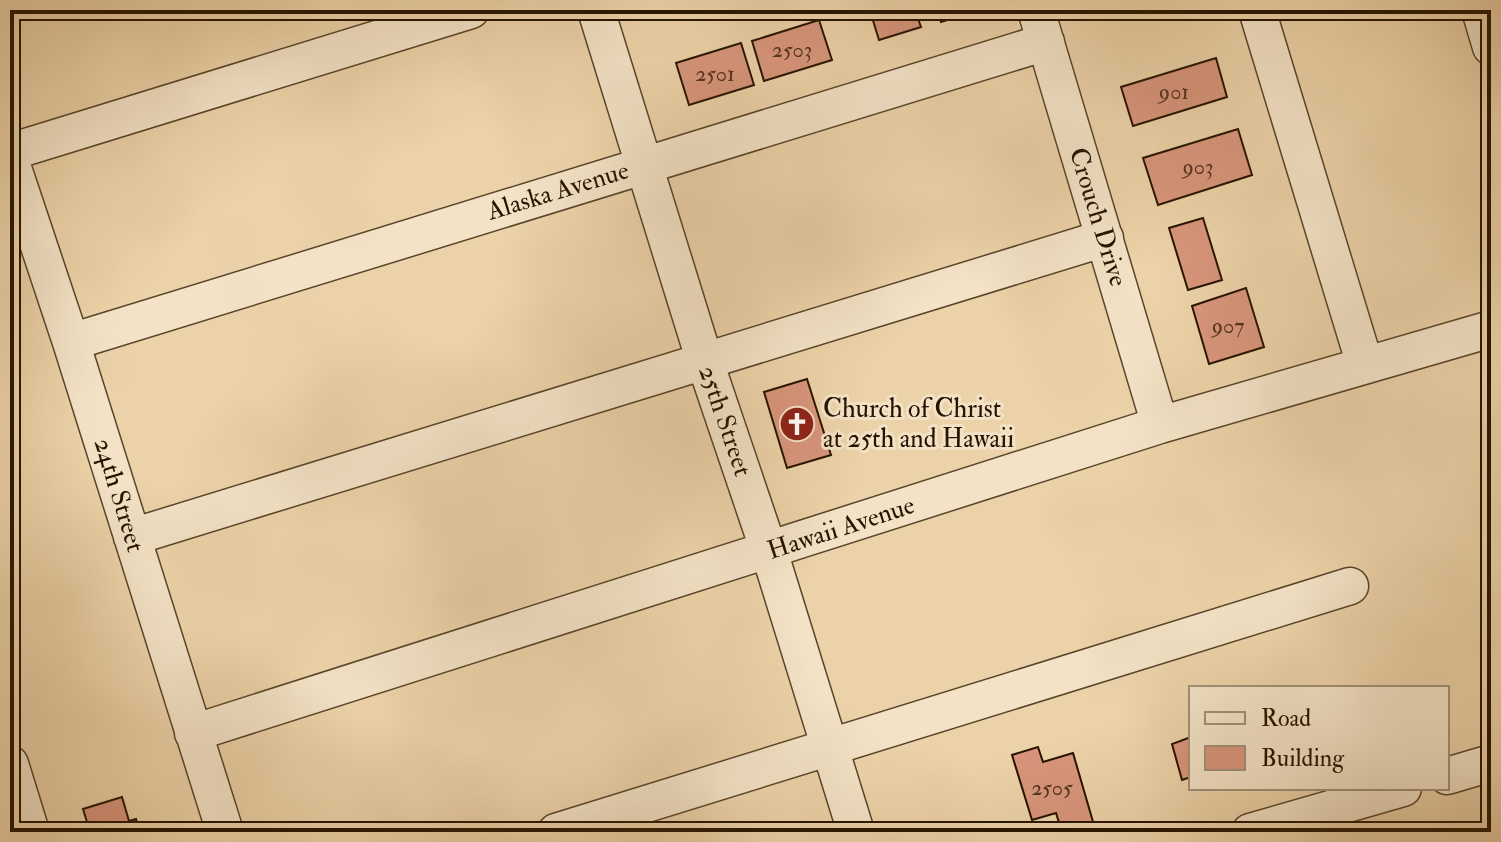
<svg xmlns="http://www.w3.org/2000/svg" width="1501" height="842" viewBox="0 0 1501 842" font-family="'IM FELL Double Pica',serif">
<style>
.building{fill:#d8957b;stroke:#271400;stroke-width:2}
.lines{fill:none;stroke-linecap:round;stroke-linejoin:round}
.minor-casing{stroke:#58442a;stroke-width:39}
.minor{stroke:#f3e2c6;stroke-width:36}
.labels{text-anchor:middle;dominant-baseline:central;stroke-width:6;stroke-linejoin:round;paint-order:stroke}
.number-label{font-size:22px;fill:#53341f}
.street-label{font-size:26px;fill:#271400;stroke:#f3e2c6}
.poi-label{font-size:26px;fill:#271400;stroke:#f3e2c6;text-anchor:start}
</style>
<rect width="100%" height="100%" fill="#ecd2a8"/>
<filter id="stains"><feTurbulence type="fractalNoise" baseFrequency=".0025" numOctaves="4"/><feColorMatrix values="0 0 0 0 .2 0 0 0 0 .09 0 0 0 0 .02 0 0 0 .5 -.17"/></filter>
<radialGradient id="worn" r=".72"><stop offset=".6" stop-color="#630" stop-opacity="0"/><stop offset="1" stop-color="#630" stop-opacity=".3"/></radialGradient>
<path class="building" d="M883 10H915L921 27 879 40 871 14Z
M938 10H979L941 22Z
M819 20 832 60 764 81 752 41Z
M741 43 754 85 689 105 676 63Z
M1216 58 1227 97 1133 126 1121 87Z
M1238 129 1252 175 1158 205 1143 158Z
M1203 218 1222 280 1188 290 1169 228Z
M1246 288 1264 347 1209 364 1192 306Z
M807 379 831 455 787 468 764 392Z
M1191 737V777L1182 780 1172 744Z
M1038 747 1043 762 1073 753 1096 832H1062L1056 813 1032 820 1012 755Z
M122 797 129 821 136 819 139 829 153 825 155 832H90L83 809Z"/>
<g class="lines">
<defs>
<path id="minor" d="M596 10 705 362 769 551 856 832
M1036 10 1160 425
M1257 10 1365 365
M1480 10 1491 47
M10 152 471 10
M10 159 71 342 225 832
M71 342 1046 42
M132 537 1105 238
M193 733 1160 425 1491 329
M10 764 31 832
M1447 776 1491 763
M556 832 1350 586
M1250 832 1403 788"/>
</defs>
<use href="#minor" class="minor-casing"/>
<use href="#minor" class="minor"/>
</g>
<defs>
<symbol id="church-disc" viewBox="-11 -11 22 22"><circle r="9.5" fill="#8f2418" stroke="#f3e2c6"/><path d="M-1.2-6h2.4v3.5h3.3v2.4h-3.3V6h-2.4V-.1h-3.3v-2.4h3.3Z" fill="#fff"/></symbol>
</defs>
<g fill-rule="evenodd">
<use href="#church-disc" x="777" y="404" width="40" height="40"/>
</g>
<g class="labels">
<g class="number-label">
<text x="792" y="50">2503</text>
<text x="715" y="74">2501</text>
<text x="1174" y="92">901</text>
<text x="1198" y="167">903</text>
<text x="1228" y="326">907</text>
<text x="1052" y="788">2505</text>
</g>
<g class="street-label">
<text transform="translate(558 191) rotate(-17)">Alaska Avenue</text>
<text transform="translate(1098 217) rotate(73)">Crouch Drive</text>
<text transform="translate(725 421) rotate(71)">25th Street</text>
<text transform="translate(119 495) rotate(73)">24th Street</text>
<text transform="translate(841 528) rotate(-18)">Hawaii Avenue</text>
</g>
<g class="poi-label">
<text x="823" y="409">Church of Christ<tspan x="823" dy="30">at 25th and Hawaii</tspan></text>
</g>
</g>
<rect width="1501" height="842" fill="none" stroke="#ecd2a8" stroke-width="40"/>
<rect x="12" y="12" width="1477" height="818" fill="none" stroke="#271400" stroke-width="4"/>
<rect x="20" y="20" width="1461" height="802" fill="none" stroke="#271400" stroke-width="2"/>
<rect x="1189" y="686" width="260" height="104" fill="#f3e2c6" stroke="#a19077" stroke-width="2"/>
<rect x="1205" y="712" width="40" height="12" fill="#f3e2c6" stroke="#a19077" stroke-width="2"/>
<text x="1261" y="726" font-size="24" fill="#271400">Road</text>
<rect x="1205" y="746" width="40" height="24" fill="#d8957b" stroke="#a19077" stroke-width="2"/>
<text x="1261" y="766" font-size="24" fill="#271400">Building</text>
<rect width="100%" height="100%" filter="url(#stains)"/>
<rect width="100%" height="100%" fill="url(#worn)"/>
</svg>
